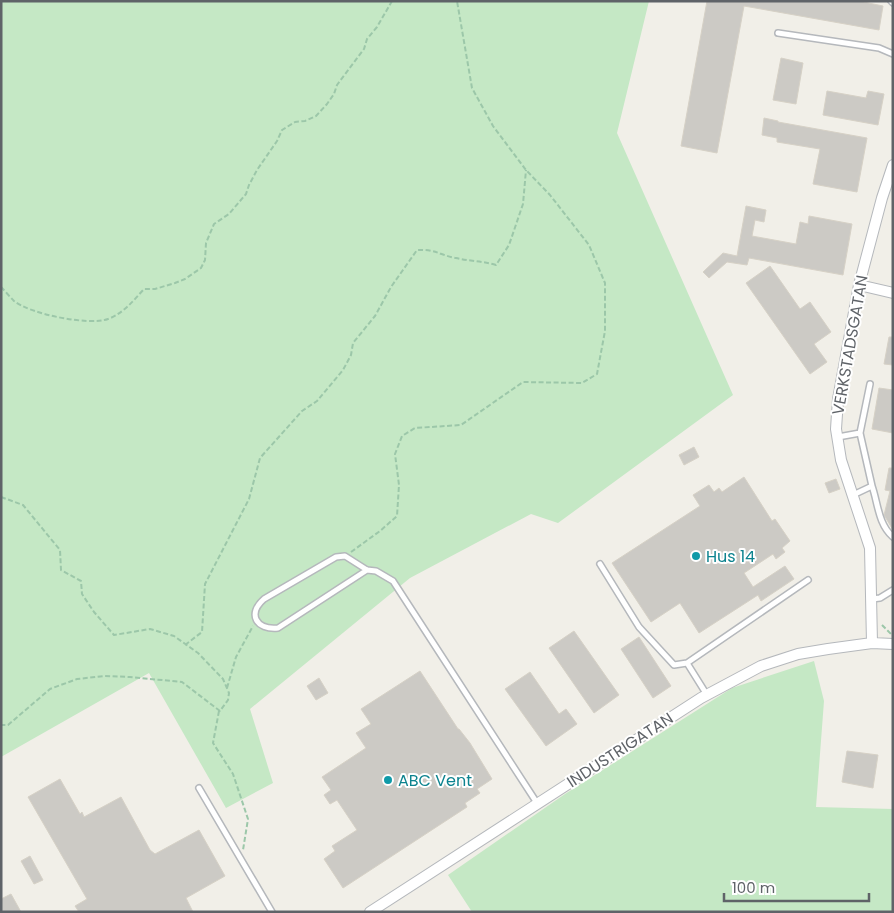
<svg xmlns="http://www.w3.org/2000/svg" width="894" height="913" viewBox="0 0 894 913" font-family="Poppins,sans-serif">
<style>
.green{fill:#c5e8c5}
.building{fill:#cccac5;stroke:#d6d1c6}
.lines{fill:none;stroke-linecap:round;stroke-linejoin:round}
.lane-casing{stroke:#b5b8bc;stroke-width:8}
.street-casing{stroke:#b5b8bc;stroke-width:12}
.path{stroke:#9cc7a9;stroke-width:2;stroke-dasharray:5 2.5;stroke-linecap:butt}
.lane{stroke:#fff;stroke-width:5}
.street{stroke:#fff;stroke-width:10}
.culture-dot{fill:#0f9aa8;stroke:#fff;stroke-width:2}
.labels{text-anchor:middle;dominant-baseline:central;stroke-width:4;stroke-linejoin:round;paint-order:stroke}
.street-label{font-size:16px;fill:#5f6368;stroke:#fff}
.culture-label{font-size:16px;fill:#0d838f;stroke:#fff;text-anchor:start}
</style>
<rect width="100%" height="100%" fill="#f1efe8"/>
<path class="green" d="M1 1H649L617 133 733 395 558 523 531 514 410 578 250 709 273 783 226 808 149 673 1 757Z
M814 661 824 701 816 807 893 809V912H472L448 875 565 794 732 688Z"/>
<path class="building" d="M707 1H859L883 6 879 30 744 6 717 153 681 146Z
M781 58 803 63 796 104 773 100Z
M827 91 866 98 868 91 884 94 878 125 823 115Z
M764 118 778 121V122L867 138 857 192 813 184 820 149 777 142V138L762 135Z
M746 206 766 210 764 222 755 220 752 236 796 244 800 222 808 224 809 216 852 224 843 275 749 258 747 265 727 262 709 278 703 272 723 253 737 256Z
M770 266 800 309 810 302 831 332 814 344 827 362 810 374 746 283Z
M889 337H893V365L884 364Z
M879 388 893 390V433L872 429Z
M694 447 699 457 684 465 679 455Z
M889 468H893V530L884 515 890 491 885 490Z
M744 477 772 521 775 519 790 541 782 548 785 552 776 559 773 554 744 573 753 587 785 566 794 579 761 601 758 595 699 633 680 603 651 622 612 563 700 506 693 495 709 485 714 492 719 488 722 492Z
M836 479 840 489 829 493 825 483Z
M574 631 619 695 594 713 549 648Z
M639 637 671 686 653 698 621 649Z
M420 671 458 729H459L470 743 492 779 477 789 480 793 465 803 467 807 343 888 324 859 335 851 332 846 357 830 337 800 330 804 324 795 331 790 322 777 366 748 356 733 371 724 361 709Z
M530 672 559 714 566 709 577 724 546 746 505 689Z
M319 678 328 693 316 700 307 686Z
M847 751 878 755 873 788 842 782Z
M60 779 80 814 82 812 84 817 121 797 150 850 155 854 199 830 225 876 186 898 193 912H79L75 906 87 899 28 797Z
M30 856 43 880 34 884 21 861Z
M11 894 21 912H1V899Z"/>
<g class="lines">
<defs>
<path id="lane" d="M891 1 893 3
M778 33 879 48 893 54
M860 433 870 384
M838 437 860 433 872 486 853 495
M872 486C878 503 878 524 893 537
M600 564 639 627 674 665 687 663
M367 570 278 628C256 630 247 614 264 599L336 557 345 556 367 570 376 571 393 581 537 803
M872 599 880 598 893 590
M707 695 687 663 808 580
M199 788 272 912"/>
<path id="street" d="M859 285 893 293
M872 643 870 548 841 460 836 429 838 399 859 285 882 198 893 165
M370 912 701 698 761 666 798 654 828 649 872 643 893 644"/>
</defs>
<use href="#lane" class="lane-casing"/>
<use href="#street" class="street-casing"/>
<path class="path" d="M1 287C5 291 10 297 14 301 30 314 89 326 108 319 124 313 133 301 144 289H155L175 283 185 279 201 268 205 260 206 243 214 224 229 214 246 194 249 185 257 170 277 141 282 130 295 122 305 121 316 116 327 104 334 94 337 85 364 49 367 39 377 27 392 1
M1 497 23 505 60 550 61 570 81 581 82 594 94 612 114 635 150 629 174 636 198 653 223 679 229 693 228 700 220 711 182 682 130 677 105 676 77 679 50 689 8 725H1
M351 552 380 531 397 516 399 485 395 454 402 436 415 428 461 425 523 382 582 383 597 374 605 331V283L589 245 550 195 526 170 493 126 472 88 457 1
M882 625 891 634
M185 645 202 632 205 584 249 499 260 458 302 411 317 401 343 370 351 355 353 343 375 316 391 287 417 250C436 249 439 255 456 258 469 261 482 261 496 265L509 245 523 204 526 170
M227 688 236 657 253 626
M219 711 213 743 233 774 248 819 243 850"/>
<use href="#lane" class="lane"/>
<use href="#street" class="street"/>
</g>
<g class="culture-dot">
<circle cx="696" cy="556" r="5"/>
<circle cx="388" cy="780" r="5"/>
</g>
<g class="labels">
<g class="street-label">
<text transform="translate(850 345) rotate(-80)">VERKSTADSGATAN</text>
<text transform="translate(620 750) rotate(-33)">INDUSTRIGATAN</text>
</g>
<g class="culture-label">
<text x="706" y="556">Hus 14</text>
<text x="398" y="780">ABC Vent</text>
</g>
</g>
<rect width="894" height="913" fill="none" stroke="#5f6368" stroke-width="5"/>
<path d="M724 893v8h145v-8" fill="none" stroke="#5f6368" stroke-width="2.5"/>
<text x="732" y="893" font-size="15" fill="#5f6368" stroke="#ffffff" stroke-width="4" paint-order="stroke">100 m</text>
</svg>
